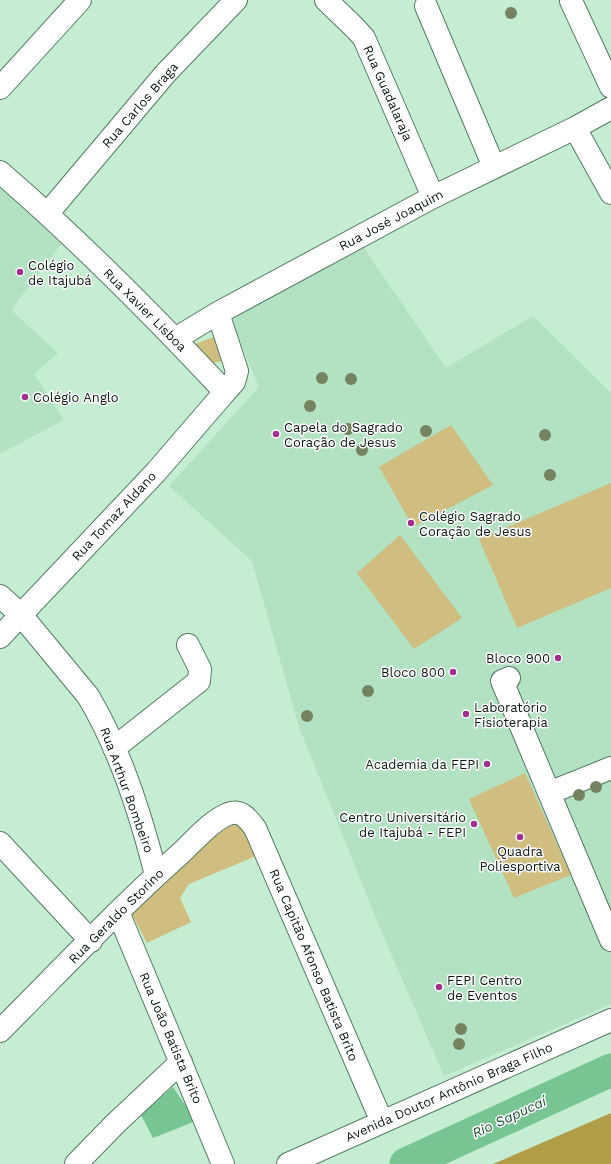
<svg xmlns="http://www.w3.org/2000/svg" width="611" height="1164" viewBox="0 0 611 1164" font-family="'Work Sans',sans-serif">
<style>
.built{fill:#b2e2c2}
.green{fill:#cfbe7f}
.forest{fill:#b19c47}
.water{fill:#76c593}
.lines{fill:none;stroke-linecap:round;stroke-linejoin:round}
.river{stroke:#76c593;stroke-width:33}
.minor-casing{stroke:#557a62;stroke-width:24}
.minor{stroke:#fff;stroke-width:22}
.tree{fill:#758361}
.poi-dot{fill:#a0308e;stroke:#fff;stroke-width:1.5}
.labels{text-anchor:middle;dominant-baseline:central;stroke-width:3;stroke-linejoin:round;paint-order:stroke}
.street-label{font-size:13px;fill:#0a1910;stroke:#fff}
.poi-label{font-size:13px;fill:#0a1910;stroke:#fff;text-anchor:start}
.water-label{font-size:14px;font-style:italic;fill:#195433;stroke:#fff}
</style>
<rect width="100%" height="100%" fill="#c4edd1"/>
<path class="built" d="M0 187 62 243 11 310 58 353 34 374 64 420 0 454Z
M364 248 446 368 533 316 611 393V1004L444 1076 377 921 299 727 252 561 169 486 259 387 230 317Z"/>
<path class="green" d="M216 336 226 360 209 364 193 345Z
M451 425 493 485 413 527 379 467Z
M611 483V588L517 628 479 539Z
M400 535 462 618 414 649 357 573Z
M525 773 571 875 514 898 469 799Z
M228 823 243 825 256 856 189 884 180 898 191 922 147 943 130 911Z"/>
<path class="forest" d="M611 1112V1164H493L611 1113Z"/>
<path class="water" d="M173 1087 196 1121 153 1138 141 1115Z"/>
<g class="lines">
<path class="river" d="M406 1164 611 1070"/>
<defs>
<path id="minor" d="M326 0 356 29 364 38 433 197
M571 1 611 87
M426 6 494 167
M0 88 80 0
M575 128 611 193
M0 172C79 240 153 315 225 392L234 382 237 371 218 313
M48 213 165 74 236 0
M175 339 218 313 433 197 575 128 611 108
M0 596 21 615 88 696C120 749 141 815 156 875
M0 637 156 472 225 392
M509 678 502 681 611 940
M114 748 199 681 200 669 188 645
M549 793 611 768
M0 843 91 941
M118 912 223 1164
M0 1031C60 971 118 909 181 853 195 840 211 821 228 814 241 809 248 819 255 828L382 1122
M76 1164 116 1123 181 1062
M288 1164 611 1020"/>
</defs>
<use href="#minor" class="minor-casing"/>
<use href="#minor" class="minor"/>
</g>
<g class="tree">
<circle cx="511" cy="13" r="6"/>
<circle cx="322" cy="378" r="6"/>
<circle cx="351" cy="379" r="6"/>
<circle cx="310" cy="406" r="6"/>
<circle cx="348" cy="429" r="6"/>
<circle cx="426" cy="431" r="6"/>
<circle cx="545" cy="435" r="6"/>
<circle cx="362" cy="450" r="6"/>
<circle cx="550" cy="475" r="6"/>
<circle cx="368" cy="691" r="6"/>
<circle cx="307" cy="716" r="6"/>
<circle cx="596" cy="787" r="6"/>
<circle cx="579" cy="795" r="6"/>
<circle cx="461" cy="1029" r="6"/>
<circle cx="459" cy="1044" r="6"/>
</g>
<g class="poi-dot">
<circle cx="20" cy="272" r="4"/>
<circle cx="25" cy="397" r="4"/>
<circle cx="276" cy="434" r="4"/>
<circle cx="411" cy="523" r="4"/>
<circle cx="558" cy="658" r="4"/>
<circle cx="453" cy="672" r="4"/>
<circle cx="466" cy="714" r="4"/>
<circle cx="487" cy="764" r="4"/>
<circle cx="474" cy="824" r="4"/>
<circle cx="520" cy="837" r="4"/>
<circle cx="439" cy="987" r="4"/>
</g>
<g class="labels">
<g class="street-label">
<text transform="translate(388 93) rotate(66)">Rua Guadalaraja</text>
<text transform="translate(140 105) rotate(-49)">Rua Carlos Braga</text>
<text transform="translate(391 220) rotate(-28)">Rua José Joaquim</text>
<text transform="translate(145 310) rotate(45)">Rua Xavier Lisboa</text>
<text transform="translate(114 516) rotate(-47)">Rua Tomaz Aldano</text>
<text transform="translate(127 790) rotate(70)">Rua Arthur Bombeiro</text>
<text transform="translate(116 916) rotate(-45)">Rua Geraldo Storino</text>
<text transform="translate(314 965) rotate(67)">Rua Capitão Afonso Batista Brito</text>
<text transform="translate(171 1038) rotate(67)">Rua João Batista Brito</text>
<text transform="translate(449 1092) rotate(-24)">Avenida Doutor Antônio Braga Filho</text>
</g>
<g class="poi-label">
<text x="28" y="265">Colégio<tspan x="28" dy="15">de Itajubá</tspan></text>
<text x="33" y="397">Colégio Anglo</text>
<text x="284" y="427">Capela do Sagrado<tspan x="284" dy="15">Coração de Jesus</tspan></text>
<text x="419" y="516">Colégio Sagrado<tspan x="419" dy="15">Coração de Jesus</tspan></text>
<text x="550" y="658" text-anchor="end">Bloco 900</text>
<text x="445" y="672" text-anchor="end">Bloco 800</text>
<text x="474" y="707">Laboratório<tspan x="474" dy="15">Fisioterapia</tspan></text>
<text x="479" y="764" text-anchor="end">Academia da FEPI</text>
<text x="466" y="817" text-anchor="end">Centro Universitário<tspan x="466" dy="15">de Itajubá - FEPI</tspan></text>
<text x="520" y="851" text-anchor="middle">Quadra<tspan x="520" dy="15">Poliesportiva</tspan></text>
<text x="447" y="980">FEPI Centro<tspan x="447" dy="15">de Eventos</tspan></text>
</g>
<g class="water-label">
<text transform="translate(509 1117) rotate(-25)">Rio Sapucaí</text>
</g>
</g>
</svg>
